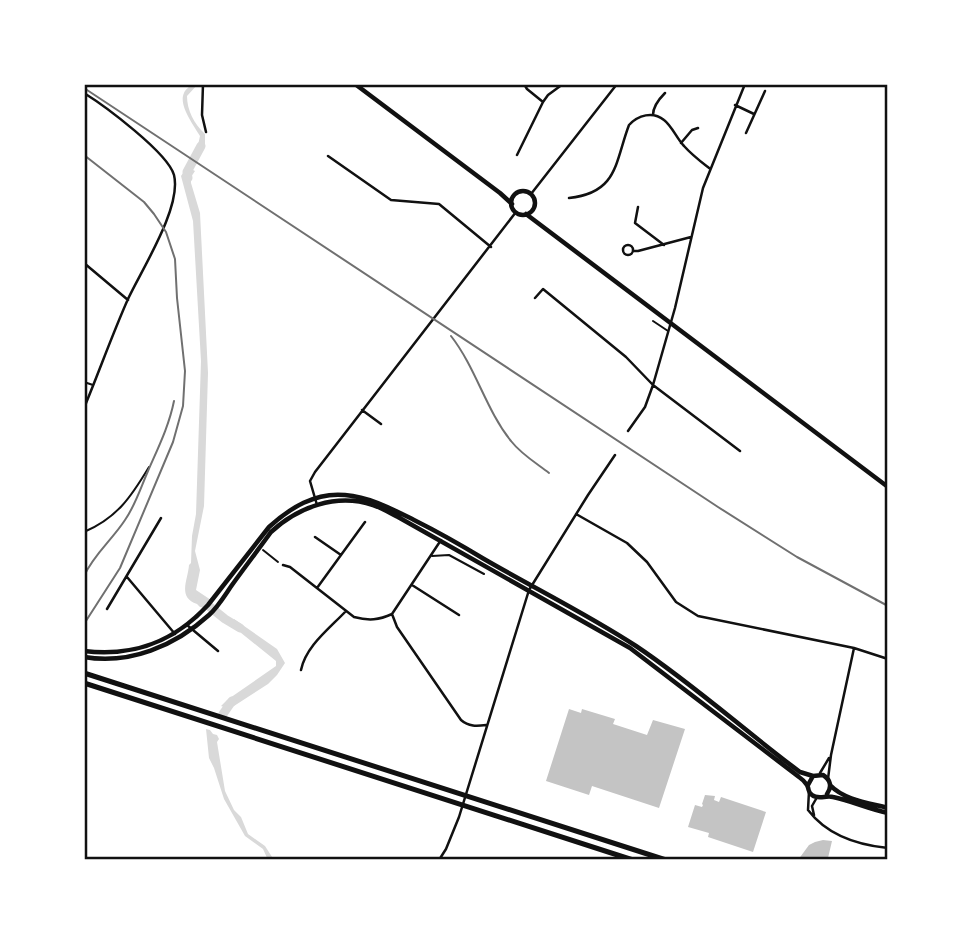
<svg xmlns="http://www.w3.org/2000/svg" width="972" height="944" viewBox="0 0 972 944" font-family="'Alegreya Sans',sans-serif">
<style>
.water{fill:#d9d9d9}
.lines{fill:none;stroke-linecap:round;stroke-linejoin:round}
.river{stroke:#d9d9d9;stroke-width:9}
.building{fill:#c4c4c4}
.path{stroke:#111;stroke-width:2}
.service{stroke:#111;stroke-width:2}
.minor{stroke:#111;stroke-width:2.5}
.primary{stroke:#111;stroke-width:4.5}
.motorway{stroke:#111;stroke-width:5}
.rail{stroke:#707070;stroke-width:2}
.neatline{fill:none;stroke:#111;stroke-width:2.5}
</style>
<rect width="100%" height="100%" fill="#fff"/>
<path class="water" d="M192 84H198L187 96C187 110 194 124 205 134V144L198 156 196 154 200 136C194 126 178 105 184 93 185 90 190 86 192 84Z
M189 164 191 169 195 171 191 177V183L200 213 208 373 204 506 195 551 200 570 196 590 211 600 206 608 200 607 197 604C177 597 188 580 189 565L191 563 192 536 196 514 201 361 193 221 181 176Z
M234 619 277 649 285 663 277 675 268 684 234 706 227 708 221 706 227 700 276 666V661L230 624Z
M206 729 210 730 213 734 217 735 219 739 217 742 225 791 234 810 241 817 248 834 265 846 274 860H268L263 849 245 836 224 799 214 768 209 758Z"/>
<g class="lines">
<path class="river" d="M188 178 187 172 201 146
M200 599 225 619 240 628
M223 714 232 701"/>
</g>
<path class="building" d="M569 709 581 713 582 709 615 719 613 724 647 735 653 720 685 729 659 808 592 786 589 795 546 781Z
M705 795 715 796 714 800 719 802 721 797 766 812 753 852 708 837 709 833 688 827 695 805 702 807 703 805 702 804Z
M823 840 832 841 828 858 821 857 820 860H798L809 845 815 842Z"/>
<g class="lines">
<path class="path" d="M263 550 278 562"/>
<path class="service" d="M653 321 668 331
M84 382 93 385
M84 532C117 518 131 497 149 467
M432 556 449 555 484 574"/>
<path class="minor" d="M203 84 202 115 206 132
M524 84 527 89 543 102
M84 93C105 106 168 153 174 175 182 207 142 269 128 299 112 335 99 372 84 408
M735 105 754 114
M653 115C653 107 659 99 665 93
M746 133 765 91
M681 143 692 130 698 128
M517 155 543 102 548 95 563 84
M328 156 391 200 439 204 491 247
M531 194 617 84
M569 198C618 193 615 162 629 125 638 115 653 111 664 120 672 126 677 139 684 146 692 155 700 161 709 168
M638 207 635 223 664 245
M623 250a5 5 0 1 1 10 0a5 5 0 1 1-10 0Z
M633 251H638L691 237
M84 263 128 300
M535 298 543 289 626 357 653 385 740 451
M362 410 381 424
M628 431 645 407 653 385 675 308 703 188 745 84
M317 505 310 481 315 472 516 212
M576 514 627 543 647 562 676 602 698 616 854 648 888 659
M315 537 341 555
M283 565 290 567 354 617C369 621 379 620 392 614L441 540
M127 577 175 634
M412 585 459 615
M317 588 365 522
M107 609 161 518
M392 614 397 627 461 720C469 727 477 726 487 725
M187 625 218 651
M301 670C306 646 329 629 346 611
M820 773 829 758
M828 779 831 755 854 648
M809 791 808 810C827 835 857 845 888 848
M814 815 812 806 816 799
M439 860 446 849 459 817 529 590 588 495 615 455"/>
<path class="primary" d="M355 84 500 193 512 204
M511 203a12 12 0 1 1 24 0a12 12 0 1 1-24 0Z
M526 214 888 487
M84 651C134 657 174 642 208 605L269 527C290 508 315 492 345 495 370 497 392 509 414 520 438 532 461 545 484 559 534 588 587 614 636 646 693 684 745 731 800 772L813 776
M84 657C129 665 175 646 209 615 218 607 225 595 232 585 245 567 258 550 271 532 298 507 336 493 373 505 382 508 390 513 398 517L630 648 799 777C802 779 805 782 807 785 810 791 807 791 812 795 818 800 826 795 833 797 852 801 869 809 888 813
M808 785 813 776 823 775C831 780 832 787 827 794
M830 785C844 800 869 803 888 808"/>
<path class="motorway" d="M84 673 666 860
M84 683 633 860"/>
<path class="rail" d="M84 88 718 507 797 557 888 606
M84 155 144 202 154 214 166 232 175 259 177 298 185 371 183 406 173 442 120 568 84 624
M451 336C476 368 486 410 511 441 521 454 536 463 549 473
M84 576C94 554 112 540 125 520 135 506 141 487 148 471 158 448 169 426 174 401"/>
</g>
<rect width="972" height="944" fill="none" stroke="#ffffff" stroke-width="172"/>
<rect x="86" y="86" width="800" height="772" class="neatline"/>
</svg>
